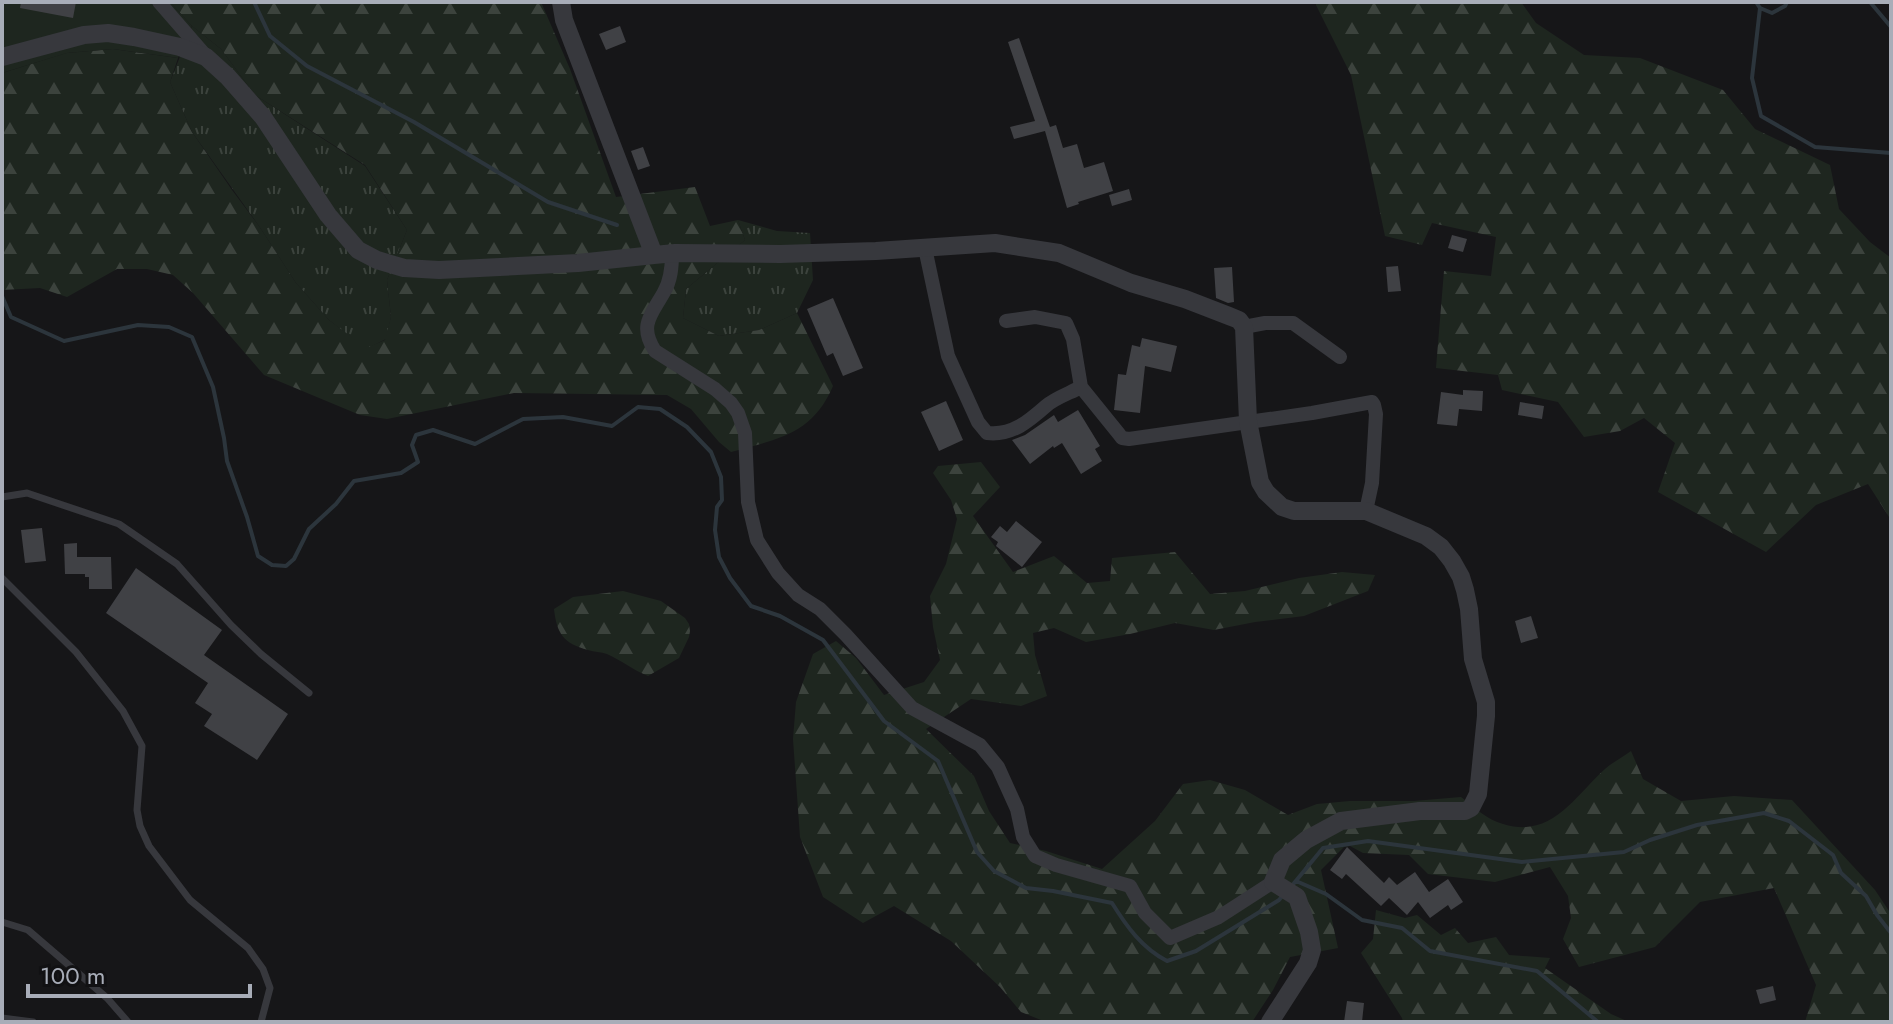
<svg xmlns="http://www.w3.org/2000/svg" width="1893" height="1024" viewBox="0 0 1893 1024" font-family="Jost,sans-serif">
<style>
.grass{fill:url(#grass-tufts)}
.forest{fill:url(#forest-firs)}
.garden{fill:#1e261f}
.lines{fill:none;stroke-linecap:round;stroke-linejoin:round}
.stream{stroke:#2c353c;stroke-width:4}
.building{fill:#404145}
.service{stroke:#37383d;stroke-width:7}
.minor{stroke:#37383d;stroke-width:14}
.tertiary{stroke:#37383d;stroke-width:18}
</style>
<defs>
<pattern id="grass-tufts" width="24" height="20" patternUnits="userSpaceOnUse" patternTransform="scale(2)"><rect width="24" height="20" fill="#1e261f"/><path d="M3 7l-1-3M5 7V3M7 7l1-3M15 17l-1-3M17 17v-4M19 17l1-3" fill="none" stroke="#3c433d"/></pattern>
<pattern id="forest-firs" width="22" height="20" patternUnits="userSpaceOnUse" patternTransform="scale(2)"><rect width="22" height="20" fill="#1e261f"/><path d="M5 1l3.5 6h-7zM16 11l3.5 6h-7z" fill="#3c433d"/></pattern>
</defs>
<rect width="100%" height="100%" fill="#161618"/>
<path class="grass" d="M192 26 221 49 255 95 365 166 407 230 387 280 391 317 386 339 366 349 329 320 296 283 259 226 192 132 170 82Z
M738 220 777 231 810 233 813 280 797 313 759 330 719 336 683 318 686 289 745 240Z"/>
<path class="forest" d="M170 2H541L570 69 616 197 695 187 710 226 738 220 745 240 686 289 683 318 719 336 759 330 797 313 833 386C812 435 777 439 731 452L719 442 691 409 667 395 514 393 387 419 360 415 264 375 193 293 173 275 147 269H117L67 297 40 288 2 290V73L66 53 113 49 178 58 170 82 192 132 232 190 259 226 296 283 329 320 366 348 385 340 391 317 387 280 407 230 365 165 255 95 221 49 192 26Z
M1316 2H1521L1536 23 1584 55 1640 58 1723 90 1755 129 1830 165 1839 209 1870 242 1891 258V520L1868 484 1816 505 1766 552 1658 492 1675 443 1644 418 1620 431 1584 437 1558 402 1502 390 1498 375 1436 368 1444 271 1491 276 1496 237 1432 223 1422 245 1385 236 1351 75 1316 5Z
M981 462 1000 487 973 516 1013 572 1054 556 1087 583 1110 581 1112 558 1175 552 1210 594 1245 591 1299 578 1342 572 1375 575 1368 591 1304 616 1255 622 1214 630 1175 623 1130 634 1086 642 1054 628 1033 633 1035 655 1047 696 1021 706 971 699 926 729 974 776 989 811 1010 843 1046 851 1102 869 1155 821 1183 784 1210 780 1245 790 1288 815 1317 804 1350 801H1414L1461 797C1474 807 1487 820 1503 824 1552 839 1574 797 1605 769 1613 762 1623 757 1631 751L1643 779 1681 801 1734 796 1792 800 1875 890 1891 914V1022H1805L1816 985 1774 888 1700 902 1655 947 1579 967 1563 939 1571 918 1568 896 1550 867 1495 882 1428 874 1409 855 1363 853 1350 846 1344 847 1321 870 1338 948 1290 957 1273 990 1252 1022H1046L1021 1012 1000 987 951 941 894 906 863 923 823 897 800 837 793 739 796 702 813 654 836 641 856 658 884 695 924 682 940 660 933 627 930 596 946 564 957 519 951 500 933 473 938 466Z
M623 591 661 601 685 618 689 624 690 631 689 637 679 658 648 676C633 670 621 660 607 654 601 652 595 652 588 650 563 643 557 634 554 609L573 597Z
M1376 910 1405 918 1417 915 1441 935 1455 928 1468 943 1496 937 1509 955 1550 958 1545 968 1611 1014 1629 1022H1403L1402 1018 1361 953 1373 939Z"/>
<path class="garden" d="M2 2H170L192 26 178 58 113 49 67 53 2 73Z"/>
<g class="lines">
<path class="stream" d="M254 2 270 36 307 66 414 122 548 202 617 225
M1756 2 1760 8 1752 78 1761 116 1815 147 1891 153
M1870 2 1891 27
M1760 8 1772 13 1785 6 1787 2
M2 296 11 317 64 341 138 325 169 327 192 337 213 387 224 438 227 461 247 517 258 556 272 565 286 566 294 559 309 529 336 504 354 481 401 473 418 462 412 445 416 435 433 430 475 444 523 419 563 417 612 426 638 407 660 409 687 427 711 452 721 477 722 500 717 507 715 530 719 557 730 578 751 606 780 616 823 640 884 721 938 761 977 852 994 871 1026 888 1053 891 1112 903C1127 927 1142 948 1167 961L1196 951 1279 900 1284 894
M1296 881 1326 894 1362 920 1402 928 1430 951 1537 971 1598 1022
M1290 888 1323 848 1368 841 1522 862 1624 852 1650 840 1697 825 1764 813 1789 821 1833 855 1841 873 1866 896 1877 915 1891 933"/>
</g>
<path class="building" d="M21 2H76L73 18 20 8Z
M620 26 626 42 606 50 599 34Z
M1019 38 1050 127 1056 125 1063 148 1077 144 1084 168 1104 162 1113 191 1078 202 1079 204 1067 208 1045 131 1014 139 1010 127 1035 121 1008 42Z
M643 147 650 166 638 170 631 151Z
M1129 189 1132 200 1112 206 1109 195Z
M1452 235 1467 239 1463 252 1448 248Z
M1398 266 1401 291 1388 292 1386 267Z
M1232 267 1234 302 1228 303 1216 298 1214 268Z
M833 298 863 368 843 376 833 353 827 356 807 309Z
M1142 338 1177 346 1171 372 1145 366 1140 413 1114 410 1118 374 1126 375 1132 345 1140 347Z
M1463 390 1483 391 1482 411 1459 409 1457 426 1437 424 1441 392 1463 395Z
M946 401 963 440 939 451 921 412Z
M1520 402 1544 406 1542 419 1518 415Z
M1078 410 1100 446 1095 449 1102 461 1081 474 1062 443 1054 448 1053 446 1030 464 1012 440 1025 435 1054 415 1058 422Z
M1016 521 1042 542 1022 567 996 546 998 542 991 537 1000 526 1007 532Z
M42 528 46 561 25 563 21 530Z
M77 543V557H111L112 589H89V577H85V574H65L64 544Z
M136 568 222 630 204 655 288 714 257 760 204 726 212 714 195 703 208 683 106 613Z
M1531 616 1538 638 1521 643 1515 621Z
M1347 847 1384 883 1389 877 1397 885 1415 872 1429 892 1448 879 1463 902 1451 910 1448 905 1430 918 1418 902 1407 915 1389 898 1381 906 1346 874 1342 879 1330 870Z
M1773 986 1776 1000 1760 1004 1756 990Z
M1347 1001 1364 1003 1362 1022H1344Z"/>
<g class="lines">
<path class="service" d="M2 497 27 493 119 524 177 564 231 625 261 654 309 693
M2 578 76 652 123 711 142 746 137 810 140 826 149 846 190 900 248 948 263 969 270 988 261 1022
M2 922 28 930 107 998 128 1022
M2 1018 33 1022"/>
<path class="minor" d="M159 2 206 56
M925 248 948 356 978 422 987 433C1012 436 1029 421 1046 406 1055 398 1070 393 1081 387L1119 434 1122 438 1129 439 1312 413 1372 402 1374 405 1376 414 1372 483 1366 511
M672 253C672 267 671 280 664 292 652 314 638 325 655 351L715 389 731 403 738 413 745 433 748 502 757 540 778 573 798 595 820 609 846 635 912 708 980 745 998 767 1017 809 1023 837 1035 856 1056 865 1130 886 1145 913 1170 938 1219 917 1273 882
M1006 321 1035 317 1066 323 1073 339 1081 387
M1244 327 1265 323H1293L1340 357"/>
<path class="tertiary" d="M561 2 564 20 654 255 675 253 780 254 876 251 995 243 1059 253 1131 283 1185 299 1229 316 1239 320 1244 327 1248 421 1260 482 1266 492 1282 507 1294 511H1366L1426 536 1441 547 1452 561 1461 577 1465 590 1469 609 1473 659 1486 702V716L1478 794 1471 808 1465 811H1420L1341 821 1306 840 1282 860 1273 882 1297 897 1309 932 1312 950 1308 963 1270 1022
M2 57 84 35 108 33 134 37 180 47 206 57 228 77 263 117 328 215 358 250 377 260 404 268 439 270 578 263 654 255"/>
</g>
<rect width="1893" height="1024" fill="none" stroke="#a8adb8" stroke-width="8"/>
<path d="M28 984v12h222v-12" fill="none" stroke="#a8adb8" stroke-width="4"/>
<text x="40" y="984" font-size="24" fill="#a8adb8" stroke="#111113" stroke-width="6" paint-order="stroke">100 m</text>
</svg>
